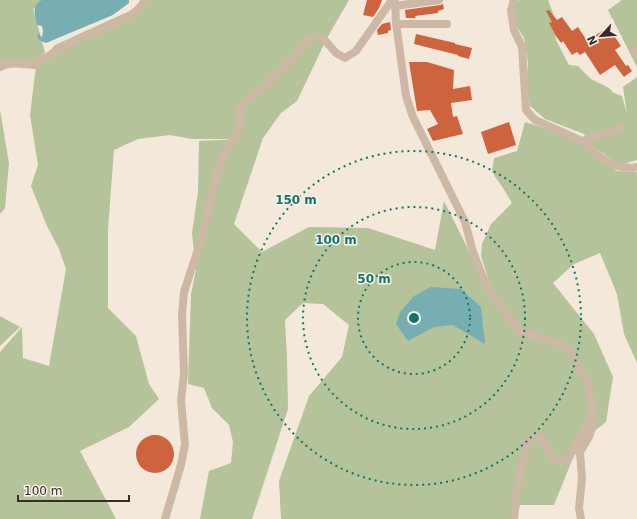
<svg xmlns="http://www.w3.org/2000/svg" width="637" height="519" viewBox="0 0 637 519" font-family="'DejaVu Sans',sans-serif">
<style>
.green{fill:#b4c399}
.water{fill:#77aeb2}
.building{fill:#cd643d}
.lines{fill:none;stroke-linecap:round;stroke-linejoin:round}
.street{stroke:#ccb8a5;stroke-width:8}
.ring{fill:none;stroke:#0f766e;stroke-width:2;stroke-dasharray:2 4}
.centre{fill:#0f766e;stroke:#faf2e6;stroke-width:2}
.ring-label{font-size:12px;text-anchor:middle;font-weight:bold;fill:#0f766e;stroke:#faf2e6;stroke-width:3;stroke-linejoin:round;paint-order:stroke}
</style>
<rect width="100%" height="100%" fill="#f3e8da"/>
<path class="green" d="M0 0H47L33 9 45 52 35 65 0 69Z
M145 0H349L327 38 297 101 281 113 263 138 234 224 262 252 309 227 368 228 435 250 444 201 466 245 485 290 491 288 481 256 482 244 491 224 512 203 503 188 492 172 494 158 517 151 525 122 569 136 616 171 637 172V363L624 334 617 294 600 253 574 264 553 283 594 334 613 377 606 422 579 443 554 505H520L517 519H281L279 481 309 396 342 357 349 325 323 304 303 303 285 320 287 358 288 409 252 519H200L209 471 231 463 233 442 229 425 212 408 204 388 188 384 191 294 196 270 192 233 198 192 199 141 242 139H192L170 135 138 139 114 150 108 229V308L136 336 149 384 159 399 129 427 80 451 116 519H0V352L22 327 23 358 49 366 66 269 59 249 47 226 31 186 38 165 30 115 36 66 55 45 123 14 143 7Z
M519 0H548L553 13 556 40 569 65 578 66 591 79 609 88 614 93 622 96 627 114 623 87 637 77V160L620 165 588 143 584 134 545 119 530 106 527 81 528 63 524 38 516 25 514 8Z
M622 0H637V67L608 10Z
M0 110 9 163 5 208 0 214Z
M0 316 20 327 0 346Z"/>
<path class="water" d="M42 0H129V3L113 15 46 43 39 40 37 36 39 33 41 37H42L43 31 42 26 37 25C35 15 31 5 42 0Z
M431 287 461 289 481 307 485 344 453 325 434 327 408 341 396 324 400 312 414 296Z"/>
<path class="building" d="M367 0H382L379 8 373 17 363 15Z
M443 4 444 9 438 11V13L415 16 416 18H406L405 10 440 5Z
M549 10 557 20 562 17 572 31 578 27 587 41 608 27 621 46 615 50 626 66 628 65 632 71 624 77 615 65 600 75 585 52 580 55 577 52 572 55 563 41 561 43 556 36 549 23 552 22 546 11Z
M390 22 391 30 388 31V33L378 35 377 30 382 24Z
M416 34 455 43V44L472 48 469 59 458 56V55L414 44Z
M409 62H427L454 70 453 89 470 86 472 100 451 103 453 117 457 116 463 134 433 141 427 129 438 124 430 110 417 111Z
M509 122 516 145 488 154 481 132Z
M136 454a19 19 0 1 1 38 0a19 19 0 1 1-38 0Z"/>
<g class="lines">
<path class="street" d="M395 0 396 23 406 96 413 117 465 222 473 252 485 282 490 292 521 332 560 344 569 349 588 382 593 410 595 419 589 437 580 452 582 478 579 508 581 519
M514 0 511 10 514 30 522 47 526 110 535 120 582 141 600 157 615 166 632 168 637 167
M395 6 439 0
M396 24H447
M635 50 637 53
M0 67 9 63 35 65C48 55 63 47 78 39 93 32 141 17 144 0
M582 141 621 128
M165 519 181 465 185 444 181 401 184 373 182 315 184 292 201 240 217 172 221 165 223 155 239 129 241 107 289 63 308 39 315 37 323 38 336 53 345 58 356 51 392 0
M514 519 516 496 526 445 530 439 537 436 544 440 553 458 560 461 568 459 582 435 593 410"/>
</g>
<g class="ring">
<circle cx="414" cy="318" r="56"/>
<circle cx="414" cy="318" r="111"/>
<circle cx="414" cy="318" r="167"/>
</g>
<circle cx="414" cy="318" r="6" class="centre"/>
<g class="ring-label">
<text x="296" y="204">150 m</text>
<text x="336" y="244">100 m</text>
<text x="374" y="283">50 m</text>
</g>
<g transform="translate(601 36) rotate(244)" stroke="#faf2e6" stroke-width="3" paint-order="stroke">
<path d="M0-3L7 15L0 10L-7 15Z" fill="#372c27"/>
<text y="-6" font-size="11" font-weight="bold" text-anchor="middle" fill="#372c27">N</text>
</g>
<path d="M18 495v6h111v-6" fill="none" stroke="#372c27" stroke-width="2"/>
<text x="24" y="495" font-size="12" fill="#372c27" stroke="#faf2e6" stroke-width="3" paint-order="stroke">100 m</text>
</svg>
